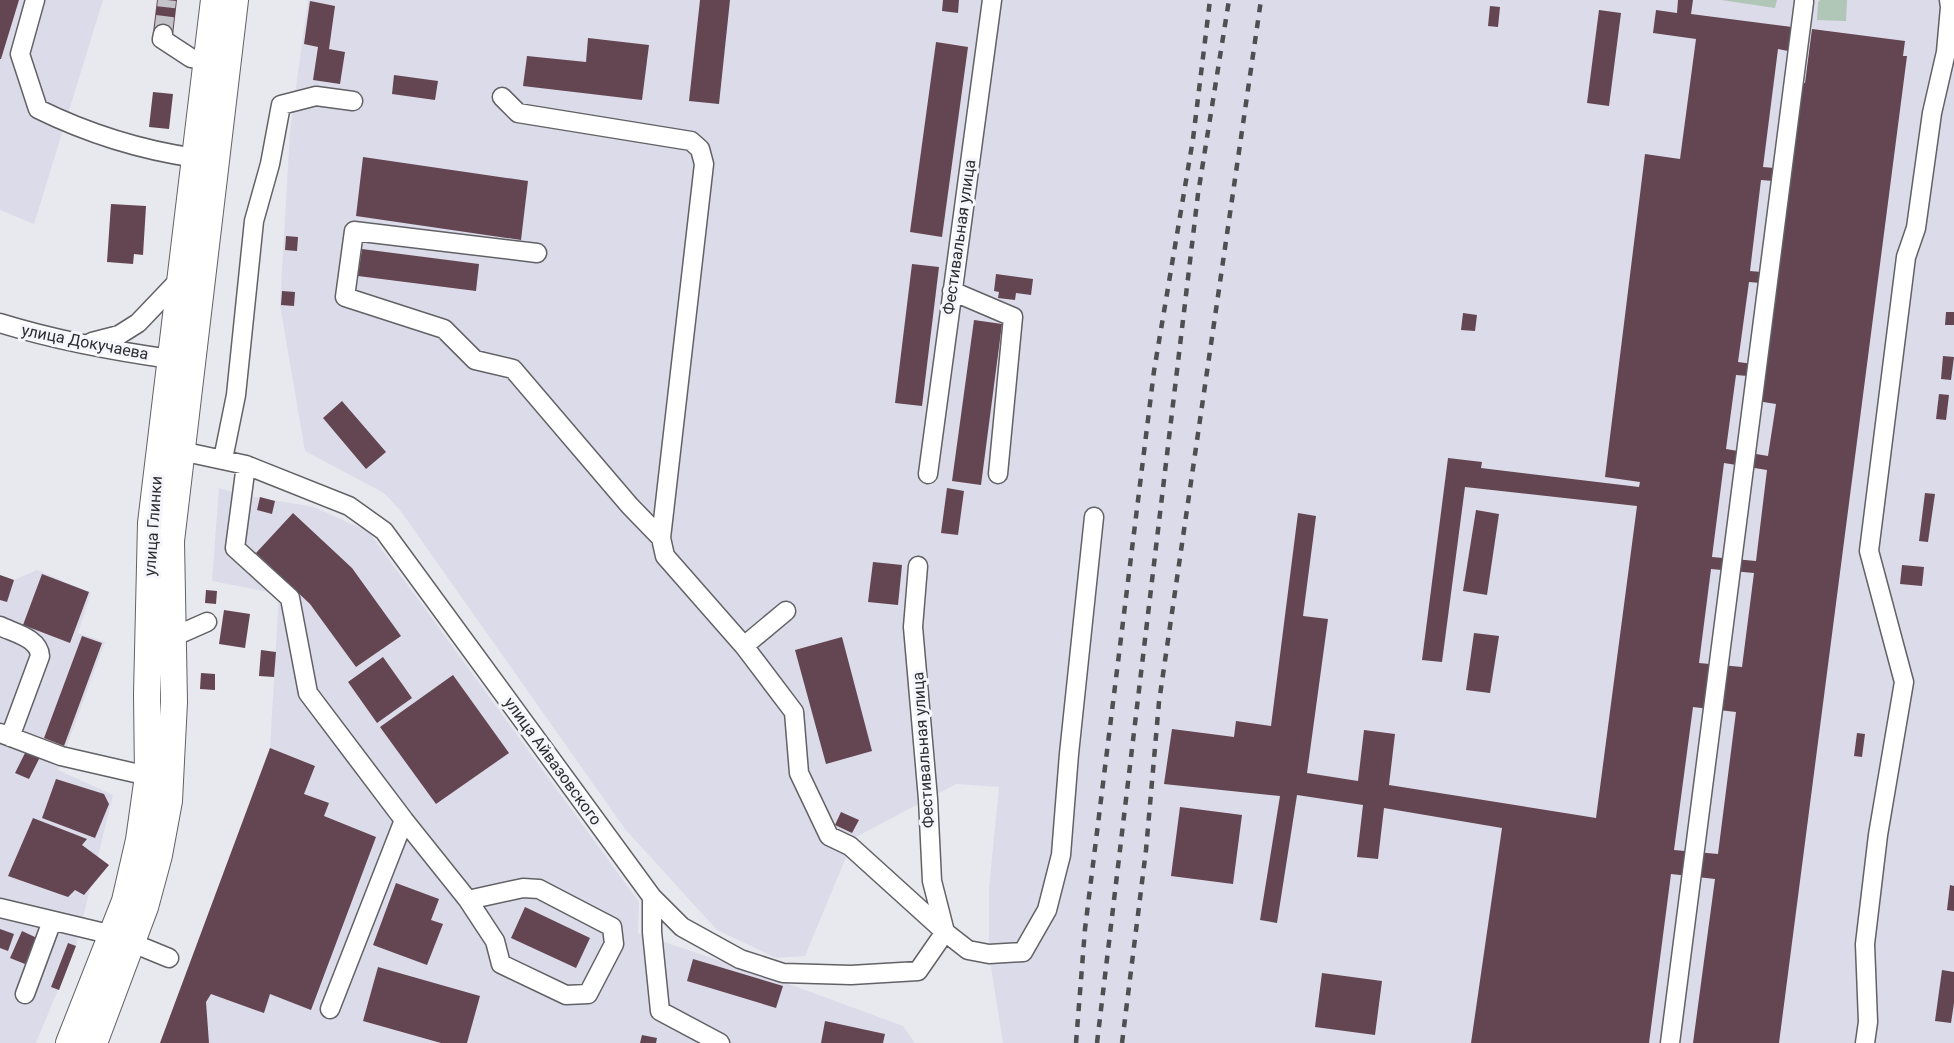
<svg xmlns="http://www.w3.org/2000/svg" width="1954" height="1043" viewBox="0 0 1954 1043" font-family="Roboto,sans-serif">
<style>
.built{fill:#dcdbe9}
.green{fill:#b0c6b7}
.building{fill:#634652;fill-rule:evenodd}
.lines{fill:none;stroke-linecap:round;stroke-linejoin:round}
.minor-tunnel{stroke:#c3c3c9;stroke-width:18;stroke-dasharray:18 9;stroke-linecap:butt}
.minor-casing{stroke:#616166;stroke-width:21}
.highway-casing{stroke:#616166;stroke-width:28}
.minor{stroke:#fff;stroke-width:18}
.highway{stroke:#fff;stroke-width:26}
.rail{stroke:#4f4f52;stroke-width:4.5;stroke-dasharray:8 8;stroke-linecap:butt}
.labels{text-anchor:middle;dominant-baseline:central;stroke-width:6;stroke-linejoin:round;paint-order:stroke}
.street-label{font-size:16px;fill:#2d2d2f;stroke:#f5f5fc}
</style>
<rect width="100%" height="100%" fill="#e8e8ef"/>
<path class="built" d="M0 0H103L34 224 0 210Z
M308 0H1954V1043H1003L989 954V888L999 787 956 784 854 838 805 956 776 958 717 930 625 829 400 510 384 493 305 451 280 305 290 131Z
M219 488 242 495 314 507 369 532 639 902 638 933 797 987 903 1026 915 1043H160L270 748 279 594 212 581Z
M37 570 91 593 78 633 105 642 58 770 113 795 76 946 36 1043H0V575L14 580Z"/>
<path class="green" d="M1721 0H1777L1775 8Z
M1820 0H1847L1846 21 1817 20 1818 3Z"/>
<path class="building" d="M0 0H19L1 59H0Z
M157 0H177L173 35 153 33Z
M700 0H730L719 104 689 101Z
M943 0H959L958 13 942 11Z
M1678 0H1693L1691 14 1792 27 1788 51 1778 49 1763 167 1787 169 1798 82 1805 83 1812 29 1905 41 1903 56H1907L1779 1043H1693L1715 879 1671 874 1649 1043H1471L1502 828 1384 808 1378 859 1357 857 1363 805 1297 795 1277 923 1260 920 1280 796 1164 784 1172 729 1234 737 1236 721 1271 726 1298 513 1316 516 1303 616 1328 619 1307 773 1358 781 1364 730 1395 734 1389 785 1596 818 1637 506 1465 487 1442 662 1422 660 1448 458 1482 462 1481 468 1639 487 1640 482 1605 477 1645 154 1680 159 1696 39 1653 33 1656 10 1677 13ZM1761 180 1785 182 1773 273 1750 271ZM1749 282 1772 284 1761 365 1738 362ZM1736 375 1759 377 1757 401 1776 404 1768 456 1726 449ZM1724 463 1767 470 1756 561 1712 557ZM1711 569 1754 573 1742 667 1699 663ZM1693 707 1736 712 1718 854 1674 850Z
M310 1 335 6 329 49 345 52 340 84 313 80 318 47 304 44Z
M1490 6 1500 7 1498 27 1488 26Z
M1599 10 1621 13 1609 106 1587 103Z
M588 38 649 45 642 100 523 86 527 56 586 62Z
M936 42 968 47 942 237 910 232Z
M394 75 438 81 435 100 392 94Z
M153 92 173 94 169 129 149 127Z
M363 157 528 181 521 240 356 216Z
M111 204 146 206 143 255 134 254 133 264 107 262Z
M286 236 298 237 297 251 285 250Z
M362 249 479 264 476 291 358 276Z
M912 264 939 267 922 406 895 403Z
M996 274 1033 279 1031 295 1016 293 1015 300 998 298 999 292 994 291Z
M282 291 295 292 294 306 281 305Z
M1946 312H1954V325H1945Z
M1463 313 1477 315 1475 331 1461 330Z
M974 320 1002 324 981 485 952 481Z
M1943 356 1954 357 1951 380 1941 379Z
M1939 394 1949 395 1946 420 1936 419Z
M342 401 386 452 366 469 323 418Z
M947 488 964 491 958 535 941 533Z
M1925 493 1935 494 1928 542 1919 541Z
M260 497 275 501 272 514 257 510Z
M1476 510 1499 514 1487 595 1463 591Z
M293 513 352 568 401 636 356 667 310 604 256 553Z
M873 562 902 565 898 605 868 602Z
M1902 565 1924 567 1922 586 1900 584Z
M42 574 89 592 70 643 23 625Z
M0 575 14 580 7 602 0 600Z
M206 590 217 591 216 604 205 603Z
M224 610 250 614 245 648 219 644Z
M1474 633 1499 636 1490 693 1466 690Z
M82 636 102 643 64 746 44 738Z
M842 637 872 751 826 764 795 650Z
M261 650 276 652 274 677 259 676Z
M383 657 412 698 377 723 348 682Z
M201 673 215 674V690L200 689Z
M453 675 509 753 436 804 380 727Z
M1857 733 1865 734 1862 757 1854 756Z
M270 748 315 766 304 794 329 803 324 816 376 837 311 1010 270 994 264 1013 211 994 206 1002 209 1043H160Z
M26 751 40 757 29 779 15 773Z
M56 779 104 794 109 804 95 838 42 818Z
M1180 807 1242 815 1233 884 1171 876Z
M841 812 859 820 852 833 835 825Z
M33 818 87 839 82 845 109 865 84 895 75 890 68 897 8 876Z
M396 883 439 899 431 920 443 924 427 965 373 945Z
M1950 885 1954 886V911L1947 910Z
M525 907 590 938 576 968 511 938Z
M0 929 14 934 8 951 0 948Z
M22 931 37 938 25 964 10 958Z
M68 943 76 946 59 990 51 987Z
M693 959 783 986 776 1008 687 981Z
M378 967 480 996 467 1043H441L363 1021Z
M1942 970 1954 972V1003L1951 1023 1935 1021Z
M1322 973 1382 981 1375 1035 1315 1027Z
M825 1021 885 1034 883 1043H821Z
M642 1035 657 1038 656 1043H640Z"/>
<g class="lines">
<path class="minor-tunnel" d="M163 34 167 0"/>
<defs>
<path id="minor" d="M35 0 20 54 38 109C89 134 140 150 196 158
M163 34 162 39 191 58 206 61
M502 97 518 113 691 141 700 149 704 164 661 538
M537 253 354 231 345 297 444 329 475 360 513 369 630 506 661 538 665 556 744 646 786 611
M952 291 1013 317 998 474
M0 323C55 340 114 351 171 359
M92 342 119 335 138 323 180 279
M181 451 246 465 349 506 384 531 652 897 682 927 740 959 783 973 851 975 918 971 945 932
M223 459 236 395 254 221 270 164 281 105 316 96 353 101
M246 465 235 548 290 598 308 693 404 820 330 1009
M928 474 992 0
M918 566 913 627 928 799 932 881 945 932
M0 626C14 633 39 638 40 656L10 737
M173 637 207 622
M744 646 794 712 799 773 829 836 850 846 945 932 968 950 989 954 1023 952 1047 910 1061 855 1069 754 1094 517
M0 733 61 756 148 776
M404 820 468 900 495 941 501 964 566 995 588 994 614 944 612 927 539 889 523 888 468 900
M652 897V932L660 1011 720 1043
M0 908 113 935 169 958
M25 994 52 921
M1670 1043 1804 2
M1865 1043 1868 1022 1865 944 1878 835 1904 682 1869 551 1906 257 1916 228 1932 113 1946 52 1950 7 1949 0"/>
<path id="highway" d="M69 1043 125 901 139 840 148 776 147 694 151 523 214 0
M94 1043 145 907 159 855 169 801 174 702 171 541 235 0"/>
</defs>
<use href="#minor" class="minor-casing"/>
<use href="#highway" class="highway-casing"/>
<use href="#minor" class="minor"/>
<use href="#highway" class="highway"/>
<path class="rail" d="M1076 1043 1085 929 1154 371 1193 139 1210 0
M1097 1043 1198 194 1229 0
M1122 1043 1146 850 1159 702 1261 0"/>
</g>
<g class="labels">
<g class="street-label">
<text transform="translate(959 237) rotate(-82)">Фестивальная улица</text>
<text transform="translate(85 342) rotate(11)">улица Докучаева</text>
<text transform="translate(153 526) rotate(-86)">улица Глинки</text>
<text transform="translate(923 750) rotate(-94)">Фестивальная улица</text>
<text transform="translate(553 761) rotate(54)">улица Айвазовского</text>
</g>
</g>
</svg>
